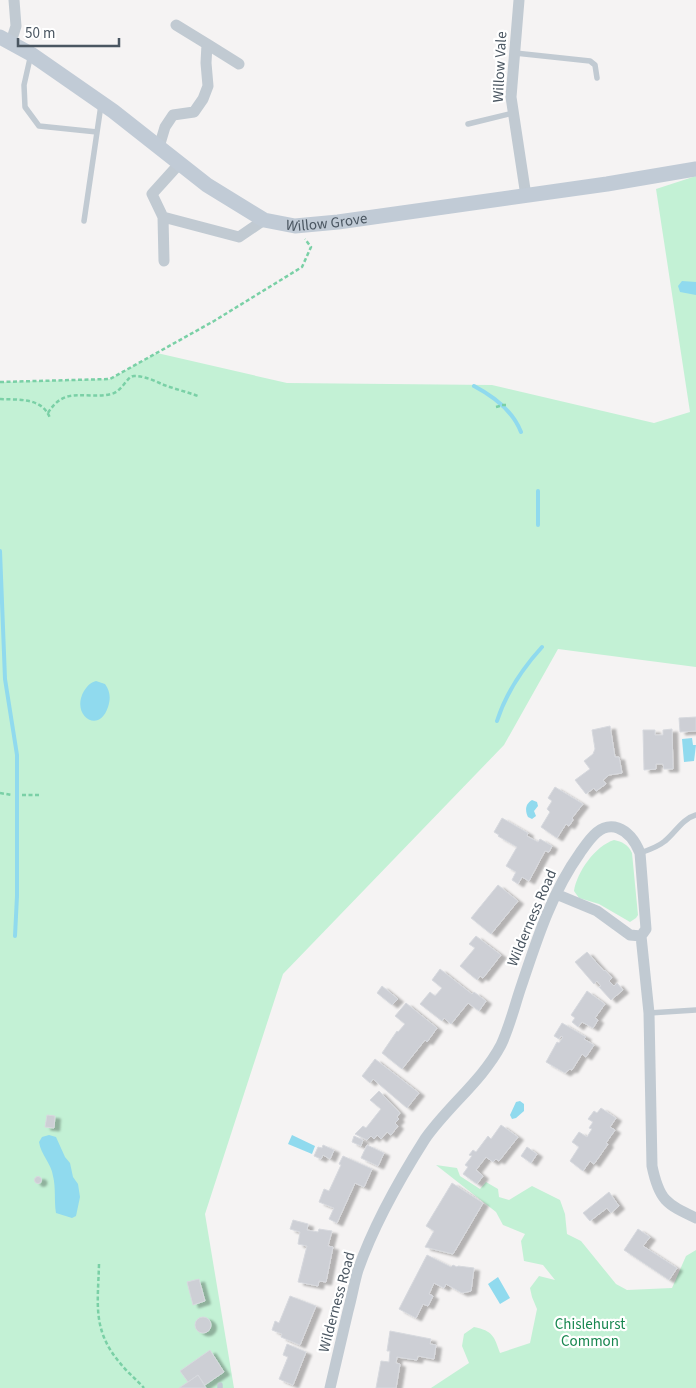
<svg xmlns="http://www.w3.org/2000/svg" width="696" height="1388" viewBox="0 0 696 1388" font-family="'Source Sans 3',sans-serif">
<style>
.green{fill:#c3f1d5}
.water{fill:#90daee}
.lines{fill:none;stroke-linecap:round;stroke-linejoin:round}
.stream{stroke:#90daee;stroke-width:4}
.building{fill:#cdcfd5;stroke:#d7d9de;filter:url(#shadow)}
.path{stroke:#7ad0a6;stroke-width:2.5;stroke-dasharray:4 2.5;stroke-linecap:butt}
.lane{stroke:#c1cad2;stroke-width:5.5}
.street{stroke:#c1cad2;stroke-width:11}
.secondary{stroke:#c1cbd6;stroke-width:15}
.labels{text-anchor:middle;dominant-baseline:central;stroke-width:4.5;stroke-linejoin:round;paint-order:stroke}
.street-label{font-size:15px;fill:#4a5661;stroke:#fff}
.park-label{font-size:15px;fill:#17864f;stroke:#fff}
</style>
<defs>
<filter id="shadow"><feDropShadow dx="5.5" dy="3" stdDeviation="1" flood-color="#0004"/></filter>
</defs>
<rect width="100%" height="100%" fill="#f5f3f3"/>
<path class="green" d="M696 176V667L558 649 504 745 283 974 205 1214 234 1388H0V382L110 379 157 353 287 383 492 385 654 423 690 412 656 189Z
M614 840C622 842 628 844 632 853L638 915 636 918 630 922 599 904 579 898 574 891C577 872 595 846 614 840Z
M436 1165 457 1168 460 1176 480 1189 486 1182 498 1189 499 1197 509 1200 532 1186 560 1200 565 1214 567 1234 581 1241 616 1284 627 1290 672 1288 686 1256 696 1250V1388H431L469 1363 462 1346 464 1334 474 1327C493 1331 494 1336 500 1353L530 1343 537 1309 532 1297 530 1288 539 1276 555 1280 543 1265 524 1261 521 1241 525 1234 503 1225 496 1212Z"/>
<path class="water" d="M682 281 696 282V295L680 292 678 286Z
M96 681 105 684C110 691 111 698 108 707 99 735 70 715 84 691 88 685 90 683 96 681Z
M692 738 693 745H696L694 761 684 762 682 739Z
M532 800 537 802 538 806 534 811 536 816 532 819 528 817C525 811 525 804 532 800Z
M520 1101 524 1104V1111L516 1118 512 1119 510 1115 516 1102Z
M49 1135 56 1137 65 1157 70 1163 73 1177 78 1184 80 1197 76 1216 72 1218 56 1213C54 1201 56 1188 53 1176 51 1163 41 1155 39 1142L42 1137Z
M292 1135 315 1146 312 1154 288 1144Z
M498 1277 510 1298 500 1304 488 1284Z"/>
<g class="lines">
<path class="stream" d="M474 386C493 396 513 411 521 432
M538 525V491
M0 551 5 679 17 755V896L15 936
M497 721C506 693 522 669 542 647"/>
</g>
<path class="building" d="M696 717V731L680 732 679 718Z
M610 726 615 757H619L622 773 609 775 603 780 606 784 596 791 594 788 586 794 575 780 590 769 584 761 593 754 595 749 592 730Z
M672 729 673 769H664L663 764H656V769L644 770 643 730H655V735H663V730Z
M555 787 583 804 572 818 573 820 569 826 566 824 557 838 541 827 550 812 547 809 552 801 548 798Z
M502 818 528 833 527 836 538 842 540 839 552 846 549 852 545 851 529 881 522 877 518 884 512 880 516 872 506 866 517 847 498 836 499 835 494 832Z
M498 885 518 901 491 934 471 918Z
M476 936 501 955 483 978 480 976 477 980 460 966 475 948 469 944Z
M587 952 604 971 605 970 612 978 609 981 614 986 617 983 623 990 611 1000 599 987 601 986 597 981 594 984 575 962Z
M440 969 472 994 474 992 486 1001 479 1011 468 1003 451 1024 444 1018 442 1021 420 1004 430 992 435 996 442 988 432 980Z
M382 986 398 999 392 1005 377 993Z
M587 991 605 1004 595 1018 598 1020 593 1028 582 1022 578 1027 572 1022 575 1018 571 1015Z
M406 1003 437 1028 427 1042 425 1040 402 1069 382 1053 397 1031 398 1032 405 1024 395 1016Z
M562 1023 586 1037 584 1039 594 1045 586 1057 582 1054 572 1070 570 1069 565 1073 546 1062 557 1042 559 1043 563 1037 561 1036 559 1039 554 1036Z
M375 1059 419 1093 407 1108 373 1079 370 1083 362 1076Z
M379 1091 400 1113 397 1117 399 1119 395 1123 398 1126 391 1135 387 1132 381 1139 377 1135 374 1139 371 1136 367 1140 355 1134 363 1126 366 1128 381 1109 370 1100Z
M601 1108 616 1118 610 1127 615 1130 606 1143 608 1144 594 1164 590 1161 583 1171 570 1161 579 1147 572 1142 579 1132 587 1137 592 1129 589 1128 593 1122 588 1119 594 1111 597 1113Z
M47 1115 55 1116 54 1128 45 1127Z
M501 1125 518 1137 499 1161 496 1159 493 1162 486 1157 476 1170 483 1176 477 1184 463 1174 468 1167 465 1165 472 1156 469 1155 473 1150 476 1152 488 1136 491 1139Z
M354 1136 363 1140 361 1146 352 1142Z
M323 1145 334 1150 330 1159 323 1155 321 1159 314 1156 318 1147 322 1148Z
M367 1145 384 1153 378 1166 361 1158Z
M527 1147 537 1154 531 1163 521 1156Z
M343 1156 372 1169 364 1187 355 1183 337 1223 329 1219 334 1208 319 1202 324 1189 329 1191 341 1165 339 1164Z
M34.5 1180a3.5 3.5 0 1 1 7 0a3.5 3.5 0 1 1-7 0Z
M452 1183 483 1203 453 1254 425 1247 434 1231 426 1226Z
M609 1192 619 1206 611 1213 607 1208 590 1221 583 1213Z
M293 1220 308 1224 307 1230 318 1232 319 1229 332 1231 328 1246 333 1247 326 1282 319 1281 318 1286 298 1282 307 1246 298 1244 300 1232 290 1229Z
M638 1229 650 1237 643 1246 677 1268 669 1280 624 1250Z
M427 1255 451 1267 453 1265 457 1267 458 1266 474 1268 471 1291 462 1293 446 1284 444 1288 434 1283 429 1294 433 1296 428 1306 423 1304 416 1318 399 1309Z
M199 1279 205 1301 193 1305 187 1282Z
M290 1296 316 1306 300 1345 281 1337 282 1334 272 1330 275 1321 279 1323Z
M195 1325a8 8 0 1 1 16 0a8 8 0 1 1-16 0Z
M390 1331 431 1339 430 1344 436 1345 434 1359 418 1356 417 1360 397 1357 396 1363 400 1364 396 1388H376L381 1361 389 1362 390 1351H387Z
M287 1344 306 1352 293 1385 279 1379 288 1357 283 1355Z
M210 1350 224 1372 205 1385 198 1375 188 1382 180 1371Z
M198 1375 206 1388H179L188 1382Z"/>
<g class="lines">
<path class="path" d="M0 382 110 379 214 321 302 267 311 247 305 239
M0 399C18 400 42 397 50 418
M502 405H506
M496 407 500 406
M48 413C65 385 85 400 111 394 122 392 127 376 134 376 145 376 155 381 164 385 175 389 187 392 198 396
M0 793 12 795
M22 795H40
M99 1264C98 1304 92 1330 120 1363 127 1372 136 1379 144 1388"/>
<path class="lane" d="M515 53 590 61 595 65 597 78
M31 54 24 85 25 107 39 126 97 132
M468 124 513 113
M84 221 101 105
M640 853C649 850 658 847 665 841 676 832 682 819 696 815
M649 1013 696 1010
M220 1388V1385"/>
<path class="street" d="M519 0 511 97 526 196
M11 42 16 26 14 0
M207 44 239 64
M159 147 165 127 173 115 194 112 203 99 208 86 206 63 207 44 176 25
M180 163 152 194 163 217 239 237 264 220
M163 217 164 261
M556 894 597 911 630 935 641 936
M330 1388C336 1362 342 1336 348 1311 352 1297 354 1283 358 1270 374 1224 399 1180 425 1139 448 1106 482 1081 501 1045 510 1026 515 1004 522 984 537 939 552 892 580 853 589 840 600 822 618 828 629 832 636 843 640 853L646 929 641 936 649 1013 652 1166C659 1200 666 1204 696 1218"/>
<path class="secondary" id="s1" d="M0 37 31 54 113 111 207 185 264 220 295 226 338 222 607 184 696 169"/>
</g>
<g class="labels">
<g class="street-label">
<text transform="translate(500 67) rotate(-87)">Willow Vale</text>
<text stroke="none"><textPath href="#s1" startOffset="385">Willow Grove</textPath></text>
<text transform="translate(532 918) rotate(-67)">Wilderness Road</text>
<text transform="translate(337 1302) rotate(-75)">Wilderness Road</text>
</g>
<g class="park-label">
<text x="590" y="1324">Chislehurst<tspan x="590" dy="17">Common</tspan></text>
</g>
</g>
<path d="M18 38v8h101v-8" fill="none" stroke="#4a5661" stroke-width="2.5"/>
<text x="25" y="38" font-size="15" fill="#4a5661" stroke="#ffffff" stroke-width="4" paint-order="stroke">50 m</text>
</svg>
